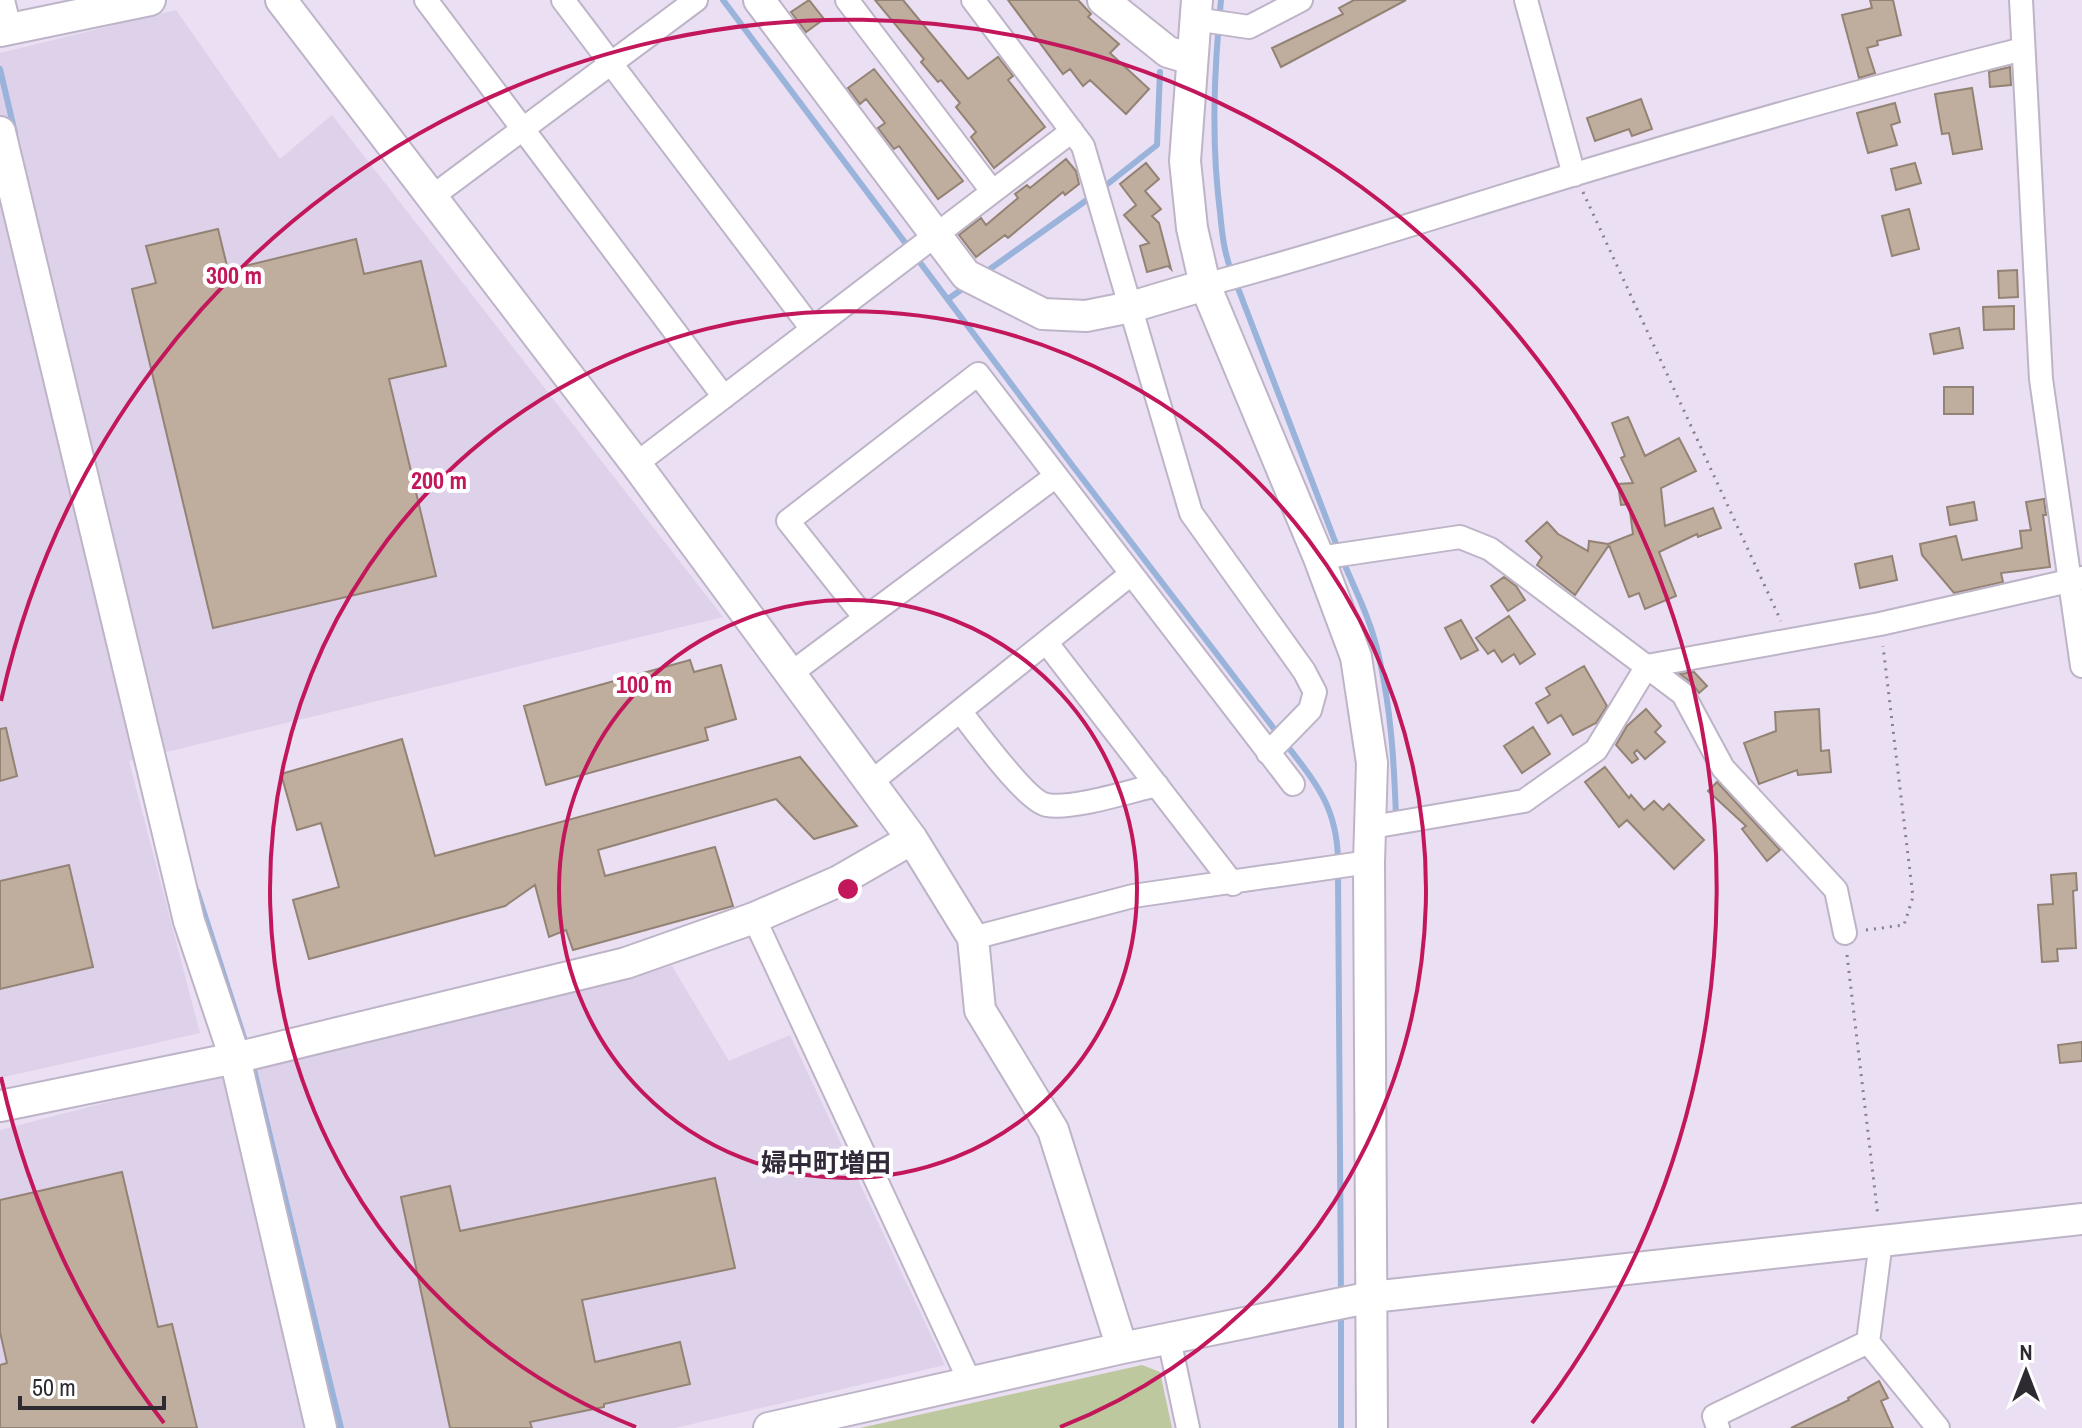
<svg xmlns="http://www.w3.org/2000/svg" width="2082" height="1428" viewBox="0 0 2082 1428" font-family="'Archivo Narrow','Noto Sans JP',sans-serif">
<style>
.built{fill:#ded1ea}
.green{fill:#bdc89e}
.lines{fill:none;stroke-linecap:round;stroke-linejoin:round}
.stream{stroke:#9ab3da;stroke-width:6}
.building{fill:#bfad9e;stroke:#938374;stroke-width:2}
.street-casing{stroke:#beb4c7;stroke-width:26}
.secondary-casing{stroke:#beb4c7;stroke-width:34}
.path{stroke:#87808d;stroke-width:3;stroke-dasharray:2 6;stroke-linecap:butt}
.street{stroke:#fff;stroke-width:22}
.secondary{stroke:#fff;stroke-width:30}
.ring{fill:none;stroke:#c2185b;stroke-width:4}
.labels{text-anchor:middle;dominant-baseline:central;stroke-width:8;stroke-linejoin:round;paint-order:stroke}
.neighbourhood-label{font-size:26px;font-weight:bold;fill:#322a39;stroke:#fff}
.centre{fill:#c2185b;stroke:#fff;stroke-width:4}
.ring-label{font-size:24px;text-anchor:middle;font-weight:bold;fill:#c2185b;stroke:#fff;stroke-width:8;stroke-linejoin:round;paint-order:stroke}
</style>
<rect width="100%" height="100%" fill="#eadff3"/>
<path class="built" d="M176 10 280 159 332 115 723 617 129 761 200 1033 0 1078V53Z
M672 966 729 1061 790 1035 945 1365 675 1428H0V1130L104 1103 265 1067Z"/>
<path class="green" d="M1142 1365 1160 1372 1172 1428H860Z"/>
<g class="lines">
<path class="stream" d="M723 0 1072 465 1278 734
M1221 0C1214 71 1211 141 1220 212 1222 233 1224 253 1232 273
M0 69 15 133
M1100 190 1157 145 1160 72
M983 274 1091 197
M1236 283 1338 549
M948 299 968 285
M1342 559C1356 591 1372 623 1379 657 1391 709 1394 762 1396 816
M1285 743C1316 783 1337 807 1338 860
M1338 872 1341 1296
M197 891 246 1044
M252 1062 341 1428
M1341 1312V1428"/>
</g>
<path class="building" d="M809 0 824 19 806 32 791 12Z
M875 0H903L968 79 998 57 1013 76 1008 80 1045 127 994 168 971 137 976 132 956 107 960 103 941 80 938 82 921 62 924 59Z
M1008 0H1078L1091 14 1088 17 1119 44 1110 53 1149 89 1126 114 1090 80 1083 86 1070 69 1063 74Z
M1354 0H1406L1281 67 1272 48 1343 14 1339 8Z
M1870 0H1893L1901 35 1877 41 1878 45 1867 48 1875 73 1859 78 1842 15 1872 8Z
M2010 67 2011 85 1990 87 1989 72Z
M874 69 963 181 938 199 899 146 894 149 878 128 885 123 866 99 860 104 848 88Z
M1972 88 1982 149 1953 154 1949 133 1942 134 1935 94Z
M1641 99 1652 129 1632 136 1629 129 1595 141 1587 118Z
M1895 103 1900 122 1891 125 1897 145 1868 153 1857 113Z
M1066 159 1076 171 1079 184 1065 195 1063 192 1008 238 1005 235 976 257 959 235 981 218 986 225 1018 198 1015 194 1027 185 1030 188Z
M1146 163 1159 179 1145 191 1161 209 1152 216 1159 223 1171 269 1168 266 1147 272 1140 246 1149 243 1124 215 1136 205 1120 184Z
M1915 163 1921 183 1896 190 1891 169Z
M1909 209 1919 249 1892 256 1882 216Z
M218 229 228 270 356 239 364 274 421 261 446 366 389 379 436 576 213 628 132 289 156 283 146 246Z
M2017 270 2018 297 1999 298 1998 271Z
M2014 306V329L1984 330 1983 307Z
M1959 328 1963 348 1934 354 1930 334Z
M1944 387H1973V414H1944Z
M1628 417 1645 456 1679 438 1696 471 1661 488 1665 526 1713 508 1721 528 1698 537 1697 534 1659 552 1676 596 1645 609 1639 593 1629 597 1609 545 1575 595 1537 565 1542 557 1526 541 1547 522 1558 534 1588 551 1589 541 1608 544 1633 534 1629 504 1621 505 1618 484 1633 483 1621 458 1625 456 1612 423Z
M2044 499 2046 515H2043L2050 567 2001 573 2003 582 1954 593 1922 555 1920 544 1956 536 1962 560 2022 548 2020 531 2031 530 2026 502Z
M1974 502 1977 520 1950 525 1947 507Z
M1892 556 1897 580 1860 588 1855 564Z
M1504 577 1516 586 1525 600 1508 611 1491 586Z
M1509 616 1535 654 1520 664 1514 654 1502 662 1494 650 1488 654 1476 638Z
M1461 620 1478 650 1461 659 1445 628Z
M690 660 694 672 721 665 736 719 705 728 708 740 546 785 524 706Z
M1584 666 1607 706 1596 723 1573 735 1561 715 1548 723 1536 703 1550 695 1546 688Z
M1694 672 1707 686 1699 693 1692 683 1680 674Z
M1646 709 1661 726 1655 732 1665 742 1645 759 1637 750 1634 753 1638 759 1632 763 1616 745 1627 726Z
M1819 709 1821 751 1829 750 1831 772 1798 775 1797 770 1759 784 1744 743 1776 731 1775 712Z
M1533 727 1550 754 1522 773 1504 746Z
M6 728 17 776 0 781V729Z
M402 739 435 856 800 757 857 826 814 839 776 799 598 850 605 876 715 847 733 906 573 950 566 930 549 937 535 885 505 906 309 959 293 900 339 887 321 823 297 830 281 774Z
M1605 767 1629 798 1631 795 1644 810 1654 801 1663 810 1669 804 1704 840 1674 869 1627 820 1619 827 1585 782Z
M1717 782 1780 850 1767 861 1742 829 1746 826 1708 791Z
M69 865 93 967 0 989V881Z
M2076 873 2077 890 2073 891 2076 948 2057 949 2058 961 2042 962 2038 905 2053 904 2051 875Z
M2082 1042V1061L2060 1063 2058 1045Z
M122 1172 158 1327 172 1324 197 1428H0V1365L7 1363 0 1332V1200Z
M715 1178 735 1268 582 1300 595 1362 680 1342 690 1384 604 1404V1407L530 1422 532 1428H450L401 1197 450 1186 460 1231Z
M1879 1381 1888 1398 1881 1401 1893 1428H1791L1849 1400 1848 1398Z"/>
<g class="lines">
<defs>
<path id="street" d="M3 0 10 29
M426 0 724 397
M563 0 812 329
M847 0 992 191
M973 0 1083 146 1191 513 1304 671 1315 692 1310 710 1268 753
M1526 0 1574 175
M2021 0 2041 379 2082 666
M1195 19 1249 27 1301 0
M433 196 696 0
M1205 285C1329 252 1450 212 1572 175 1721 130 1872 87 2023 49
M636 464 1072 131
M1319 558 1460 537 1490 549 1683 694 1723 768 1836 890 1845 933
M865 618 788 521 978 374 1293 784
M1046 642 1233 884
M790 674 1056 476
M960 711C975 730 1027 802 1047 805 1072 810 1130 791 1157 785
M870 783 1131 574
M1372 827 1524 801 1596 750 1647 666 1880 624 2082 578
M754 918 970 1382
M973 938 1133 896 1369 862
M1169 1339 1188 1428
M1868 1342 1938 1428
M1718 1428 1714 1416 1868 1342 1881 1241"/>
<path id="secondary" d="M281 0 636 464 912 839 973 938 980 1010 1053 1130 1122 1348
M759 0 966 275 1043 314 1086 316 1131 307 1205 285
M1103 0 1168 52 1192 59
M1197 0 1185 161 1192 228 1205 285 1319 558 1356 657 1372 763 1369 862 1372 1428
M0 31 150 0
M0 132 189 921 235 1058 321 1428
M0 1106 235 1058 626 963 754 918 839 881 912 839
M769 1428 1122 1348 1372 1297 2082 1219"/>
</defs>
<use href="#street" class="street-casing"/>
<use href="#secondary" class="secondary-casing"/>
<path class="path" d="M1583 192 1781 621
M1866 930 1904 925 1913 897 1883 646
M1847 955 1878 1217"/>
<use href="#street" class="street"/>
<use href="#secondary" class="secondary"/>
</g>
<g class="ring">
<circle cx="848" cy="889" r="289"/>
<path d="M636 1427A578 578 0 1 1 1060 1427"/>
<path d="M164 1423A868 868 0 0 1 1 1077M1 701A868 868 0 1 1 1532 1423"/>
</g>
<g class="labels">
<g class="neighbourhood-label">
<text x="826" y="1162">婦中町増田</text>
</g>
</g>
<circle cx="848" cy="889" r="12" class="centre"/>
<g class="ring-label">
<text x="234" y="284">300 m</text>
<text x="439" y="489">200 m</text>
<text x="644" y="693">100 m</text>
</g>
<g transform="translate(2026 1372)" stroke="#ffffff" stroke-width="6" paint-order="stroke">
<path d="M0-6L14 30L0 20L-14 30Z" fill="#2e2a31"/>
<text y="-12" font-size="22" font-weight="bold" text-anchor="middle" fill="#2e2a31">N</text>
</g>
<path d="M20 1396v12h144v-12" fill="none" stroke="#2e2a31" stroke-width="4"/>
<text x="32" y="1396" font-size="24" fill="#2e2a31" stroke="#ffffff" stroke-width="6" paint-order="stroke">50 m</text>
</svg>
